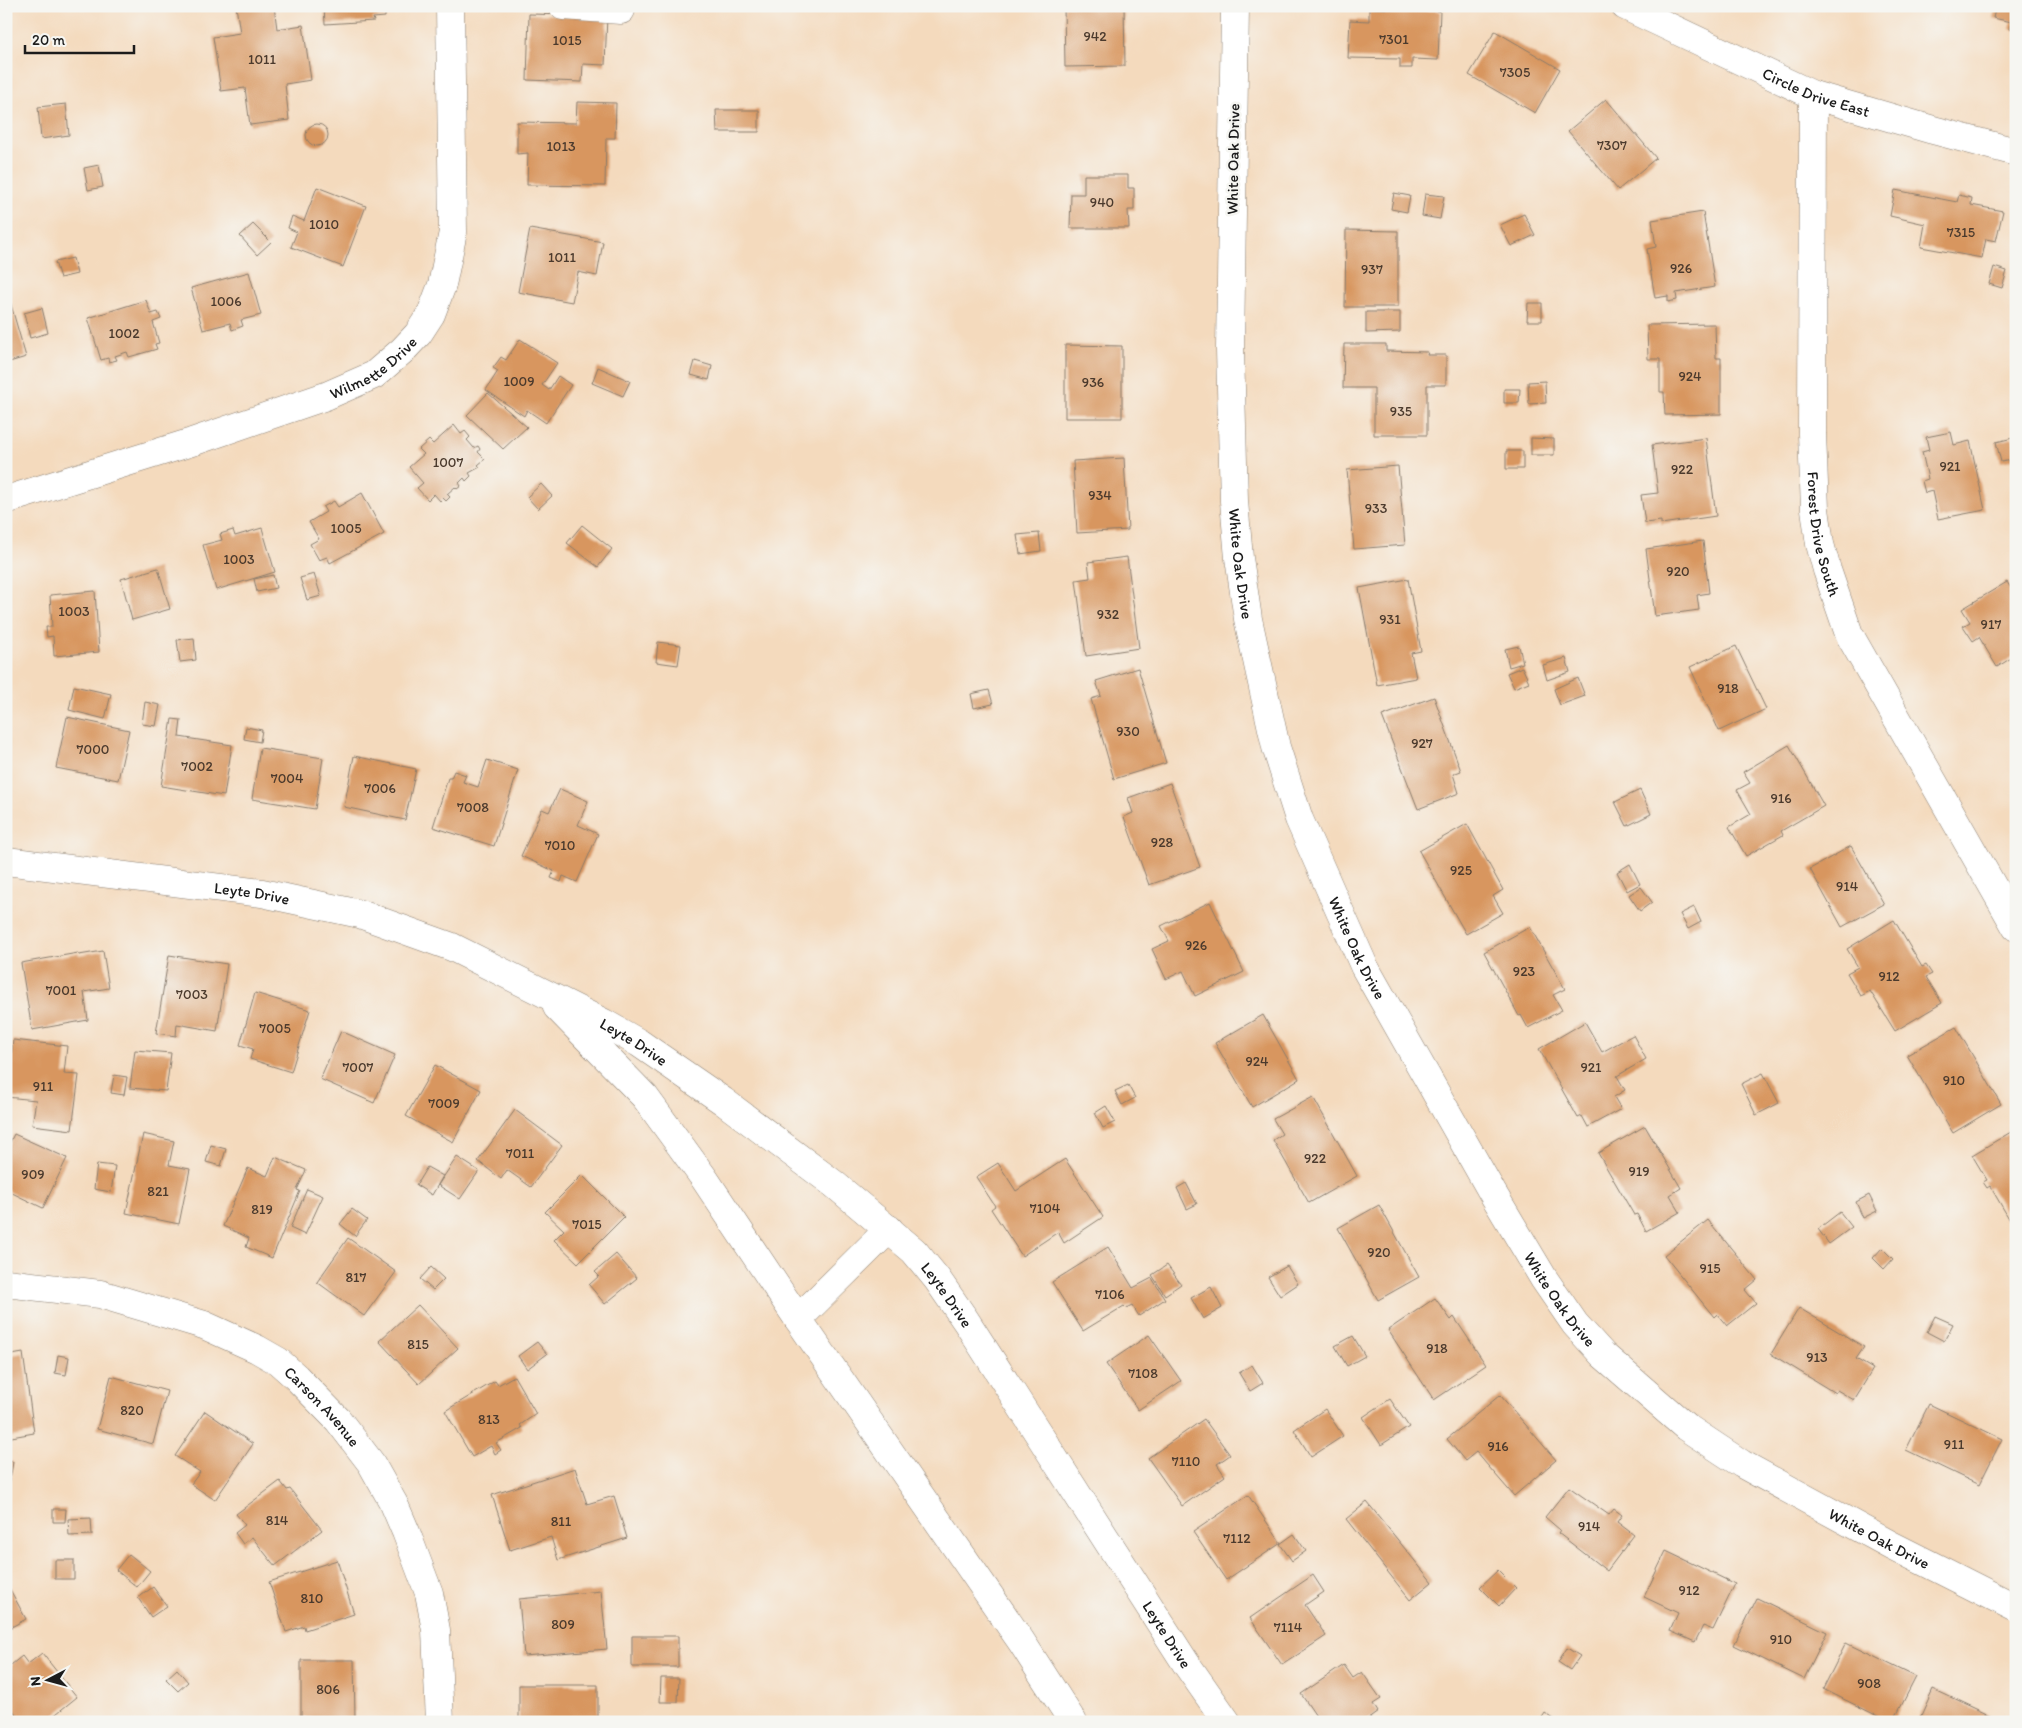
<svg xmlns="http://www.w3.org/2000/svg" width="2022" height="1728" viewBox="0 0 2022 1728" font-family="Itim,sans-serif">
<style>
.building{fill:#d8965f}
.lines{fill:none;stroke-linecap:round;stroke-linejoin:round}
.minor-casing{stroke:#887b6c;stroke-width:29}
.minor{stroke:#fff;stroke-width:28}
.labels{text-anchor:middle;dominant-baseline:central;stroke-width:5;stroke-linejoin:round;paint-order:stroke}
.number-label{font-size:14px;fill:#4b3a2d}
.street-label{font-size:16px;fill:#1c1c1c;stroke:#f6f6f2}
</style>
<rect width="100%" height="100%" fill="#f6f6f2"/>
<filter id="ink" filterUnits="userSpaceOnUse"><feTurbulence type="fractalNoise" baseFrequency=".02" numOctaves="2"/><feDisplacementMap in="SourceGraphic" scale="10" xChannelSelector="R" yChannelSelector="G"/><feConvolveMatrix kernelMatrix="1 2 1 2 8 2 1 2 1" color-interpolation-filters="sRGB"/></filter>
<filter id="wash" filterUnits="userSpaceOnUse"><feTurbulence type="fractalNoise" baseFrequency=".0096" numOctaves="4" result="noise"/><feDisplacementMap in="SourceGraphic" scale="20" xChannelSelector="R" yChannelSelector="G"/><feGaussianBlur stdDeviation="1.12" result="paint"/><feColorMatrix in="noise" values="0 0 0 0 0 0 0 0 0 0 0 0 0 0 0 0 0 1.4 0 .05"/><feComposite in="paint" operator="in"/></filter>
<g filter="url(#wash)">
<rect width="100%" height="100%" fill="#f4dabd"/>
<g id="blocks">
<path class="building" d="M236 6H274L277 29 303 25 311 80 285 84 289 120 250 125 245 88 221 91 213 37 240 33Z
M324 6H385V17L373 18 374 21 325 24Z
M1064 6H1124L1125 66 1065 67Z
M1996 6H2016V31L2010 29 2012 22 1993 18Z
M1369 8 1440 11 1438 60 1412 59V68H1400V59L1348 58 1350 20 1369 21Z
M529 14 607 16 605 65 583 64 582 82 527 80Z
M1495 31 1560 69 1535 113 1469 75Z
M1606 99 1656 158 1618 190 1568 131Z
M577 102 616 103 615 138H606L605 186 527 185 528 153 517 154V122L576 123Z
M66 104 69 135 41 139 38 107Z
M716 110H759V132H717Z
M306 135a11 11 0 1 1 22 0a11 11 0 1 1-22 0Z
M99 165 103 187 88 190 84 168Z
M1084 175H1128V188H1134V210H1128L1129 228H1070L1071 194H1084Z
M317 187 366 206 343 267 291 247 297 232 288 228 292 216 304 221Z
M1895 190 1957 202 1959 195 1972 198 1971 205 2003 211 1996 241 1986 239 1982 258 1921 247 1925 224 1890 216Z
M1394 193 1410 196 1407 212 1391 209Z
M1425 194 1444 196 1440 219 1422 216Z
M1703 212 1715 287 1676 293 1677 300 1668 302V296L1655 298 1647 249 1656 247 1652 220Z
M1524 214 1535 235 1511 246 1500 225Z
M253 224 271 242 257 255 240 236Z
M530 229 603 242 597 276 578 272 572 302 518 292Z
M1346 230 1398 231V307H1345Z
M73 258 77 274 60 278 55 262Z
M1994 267 2007 271 2002 288 1989 284Z
M249 272 261 315 241 320 243 326 232 330 230 323 203 330 191 288Z
M9 298 26 357 6 363V299Z
M146 300 151 314 158 312 161 319 153 322 159 343 155 344 157 349 129 357 127 352 115 356 117 360 109 362 108 358 101 360 88 318Z
M1528 303H1542V321H1527Z
M42 308 48 333 30 338 24 313Z
M1366 312H1400V332L1366 333Z
M1715 324 1716 358H1721V414L1665 415 1664 392H1660V359H1648L1647 325Z
M520 339 557 363 542 385 549 390 558 376 571 385 546 423 527 410 524 416 486 390 498 371 493 368 501 357 506 360Z
M1344 344H1386V351L1428 352 1427 355H1446V385H1427V435H1374V388H1343Z
M1065 345 1122 346V418H1065Z
M695 361 712 366 709 380 691 375Z
M598 367 630 381 623 396 592 383Z
M1545 381 1546 403 1529 404 1528 382Z
M1504 389H1520L1519 403H1504Z
M488 393 527 427 503 449 467 415Z
M454 425 461 434 465 431 470 437 467 440 474 448 478 446 480 449 478 452 485 459 478 465 480 467 469 473 471 476 466 481 464 478 459 483 461 486 457 489 455 487 447 494 450 497 446 501 443 498 440 501 434 494 428 500 417 488 423 483 409 467 424 454 419 449 429 440 433 444Z
M1951 432 1954 445 1970 441 1985 510 1938 519 1932 491 1925 493 1922 481 1928 479 1922 452 1929 450 1926 437Z
M1531 438 1554 439V455H1531Z
M1706 438 1716 516 1661 524V521L1645 523 1641 495 1658 493 1652 445Z
M2013 438 2016 459 2001 462 1996 442Z
M1506 451H1523V469H1506Z
M1124 458 1128 530 1077 533 1073 461Z
M1398 466 1405 545 1354 549 1347 470Z
M541 484 552 496 538 509 527 497Z
M362 493 384 534 330 563 327 557 319 560 310 544 319 539 309 522 326 512 323 507 334 501 338 507Z
M582 525 612 549 598 567 567 543Z
M262 528 275 572 216 590 203 545 222 540 220 534 233 530 235 536Z
M1039 533 1041 551 1020 554 1017 535Z
M1703 541 1709 593 1697 595 1699 610 1655 616 1646 549Z
M1127 557 1139 648 1086 656 1076 580 1090 578 1088 562Z
M158 568 170 609 132 620 121 579Z
M314 574 321 596 307 600 300 578Z
M273 575 276 588 257 592 254 579Z
M1408 579 1421 651 1411 653 1416 678 1377 685 1359 588Z
M2007 582 2016 596V637L2013 638 2016 643V655L1997 667 1979 637 1973 641 1963 626 1970 622 1962 609Z
M95 591 99 652 54 656 53 636 47 637 46 627H52L50 595Z
M194 638 196 660 180 662 177 640Z
M658 642 681 645 678 665 656 662Z
M1519 646 1523 663 1509 667 1505 649Z
M1736 646 1766 709 1719 731 1690 667Z
M1566 658 1570 672 1547 680 1543 665Z
M1522 667 1529 682 1514 688 1507 673Z
M1138 668 1166 763 1114 779 1091 699 1101 696 1096 681Z
M1578 678 1585 696 1560 705 1554 689Z
M74 686 111 694 105 719 69 710Z
M989 690 993 704 974 708 971 694Z
M1434 697 1461 771 1453 774 1459 793 1418 809 1382 716Z
M145 702 160 705 156 726 142 724Z
M67 717 129 730 118 780 56 768Z
M172 719 181 720 179 737 232 745 224 796 161 786Z
M246 727 262 730 260 742 244 739Z
M1789 745 1824 806 1781 831 1783 835 1746 856 1729 827 1751 814 1737 790 1750 783 1743 772Z
M260 748 323 758 315 809 252 799Z
M354 756 416 769 405 820 344 807Z
M487 760 518 770 494 846 433 827 448 778H451L454 771 466 775 463 782 478 787Z
M1170 783 1200 867 1149 885 1124 817 1133 813 1128 798Z
M560 789 588 801 578 825 598 834 577 882 563 876 561 882 551 878 554 871 521 856 542 809 549 812Z
M1640 790 1651 814 1627 826 1615 802Z
M1467 824 1503 890 1493 896 1503 913 1466 934 1419 851Z
M1851 846 1884 904 1842 927 1810 869Z
M1630 864 1640 884 1627 891 1617 872Z
M1641 887 1652 902 1640 911 1629 895Z
M1210 902 1244 972 1195 996 1183 971 1166 979 1152 949 1169 941 1161 926Z
M1694 907 1701 922 1688 929 1680 914Z
M1894 920 1922 967 1926 965 1932 974 1926 977 1942 1003 1895 1031 1870 991 1861 996 1847 973 1858 967 1847 949Z
M1530 927 1565 989 1553 995 1562 1010 1528 1028 1521 1015 1519 1016 1484 952Z
M103 951 109 988 84 992 88 1020 32 1030 21 963 78 953 79 955Z
M169 955 227 964 217 1031 177 1024 176 1036 156 1033Z
M255 993 310 1010 291 1072 250 1059 253 1049 240 1045Z
M1263 1015 1299 1079 1252 1107 1215 1043Z
M1585 1022 1602 1052 1633 1035 1646 1059 1617 1076 1625 1090 1614 1097 1621 1109 1588 1127 1582 1116 1578 1118 1539 1049Z
M1956 1027 2001 1104 1953 1133 1907 1055Z
M341 1031 395 1055 374 1103 320 1079Z
M13 1040 67 1046 64 1074 79 1075 72 1130 32 1125 36 1100 6 1097Z
M135 1050 171 1053 166 1091 130 1088Z
M435 1065 481 1090 453 1142 406 1116Z
M1763 1073 1779 1103 1756 1115 1741 1084Z
M114 1075 127 1077 124 1095 111 1093Z
M1128 1085 1135 1098 1122 1105 1115 1091Z
M1313 1097 1357 1176 1309 1203 1273 1140 1282 1134 1273 1119Z
M1106 1106 1115 1122 1103 1128 1095 1113Z
M515 1110 562 1145 531 1187 507 1170 501 1179 478 1161Z
M1645 1126 1681 1188 1670 1195 1680 1212 1646 1231 1637 1214 1634 1215 1598 1153Z
M2016 1129V1219L2011 1222 1990 1186 1987 1188 1983 1182 1987 1180 1972 1155Z
M14 1134 67 1158 43 1208 6 1190V1150Z
M143 1134 174 1141 169 1165 190 1169 179 1224 126 1213Z
M211 1145 226 1149 221 1166 206 1162Z
M275 1157 306 1170 297 1190 300 1191 272 1258 246 1247 249 1238 223 1226 248 1168 267 1176Z
M457 1157 479 1171 460 1199 438 1185Z
M1065 1159 1103 1217 1064 1243 1058 1232 1022 1256 991 1209 995 1206 976 1177 998 1163 1016 1191Z
M97 1164 115 1166 111 1192 94 1189Z
M427 1167 443 1176 432 1195 416 1185Z
M582 1175 624 1217 578 1263 554 1240 564 1230 545 1212Z
M1186 1183 1197 1204 1187 1209 1177 1188Z
M307 1189 323 1196 305 1235 290 1228Z
M1869 1195 1877 1211 1863 1218 1856 1202Z
M1379 1205 1419 1277 1378 1300 1338 1228Z
M352 1209 367 1220 355 1236 340 1224Z
M1840 1212 1852 1227 1829 1244 1818 1229Z
M1708 1220 1757 1280 1745 1290 1756 1303 1727 1326 1717 1314 1714 1317 1664 1255Z
M348 1238 396 1272 364 1316 317 1282Z
M1108 1247 1133 1288 1152 1278 1165 1299 1139 1316 1132 1305 1126 1308 1124 1306 1083 1331 1052 1282Z
M1882 1248 1893 1259 1884 1269 1873 1258Z
M616 1254 637 1278 605 1304 589 1285 599 1276 595 1272Z
M1167 1265 1181 1284 1165 1295 1152 1275Z
M1287 1266 1298 1284 1280 1296 1268 1277Z
M431 1267 444 1279 433 1290 420 1279Z
M1211 1287 1222 1308 1203 1319 1191 1298Z
M1435 1298 1451 1320 1454 1317 1486 1365 1434 1400 1388 1330Z
M418 1305 458 1348 419 1384 379 1341Z
M1799 1308 1864 1347 1856 1359 1873 1369 1854 1400 1837 1390 1835 1393 1771 1354Z
M1935 1316 1953 1324 1944 1341 1927 1332Z
M1149 1335 1181 1381 1138 1410 1106 1364Z
M1353 1336 1365 1356 1347 1366 1335 1346Z
M537 1342 547 1354 527 1369 518 1356Z
M23 1353 34 1433 6 1438V1356Z
M58 1355 69 1357 66 1375 55 1373Z
M1252 1365 1263 1383 1250 1391 1239 1373Z
M111 1376 167 1391 153 1444 97 1429Z
M514 1376 536 1414 520 1425 522 1428 496 1443 501 1450 495 1454 491 1446 472 1457 445 1411 495 1381 498 1385Z
M1500 1395 1556 1460 1514 1496 1476 1452 1465 1461 1447 1439Z
M1390 1399 1409 1427 1381 1445 1363 1417Z
M1929 1404 2002 1439 1979 1485 1906 1450Z
M1325 1409 1343 1436 1311 1457 1294 1430Z
M205 1411 253 1444 215 1500 191 1484 200 1472 175 1456Z
M1204 1419 1230 1455 1217 1464 1225 1476 1182 1506 1148 1458Z
M6 1461 13 1462 7 1498H6Z
M575 1468 587 1504 614 1496 627 1538 558 1560 551 1537 510 1550 492 1495Z
M280 1481 287 1490 290 1489 322 1530 275 1566 252 1537 243 1544 235 1533 245 1525 236 1514Z
M1569 1487 1609 1515 1614 1509 1622 1515 1617 1522 1634 1535 1607 1571 1558 1533 1560 1530 1545 1517Z
M1248 1495 1281 1543 1226 1580 1193 1532Z
M1367 1502 1432 1582 1410 1600 1346 1519Z
M53 1509H66L65 1522H53Z
M91 1518 92 1535 69 1536 68 1519Z
M1294 1534 1306 1551 1292 1561 1280 1544Z
M1666 1551 1735 1584 1713 1630 1703 1626 1695 1642 1670 1631 1678 1613 1644 1597Z
M129 1554 150 1571 137 1587 116 1570Z
M55 1560H74V1579H55Z
M337 1560 354 1614 305 1630 304 1626 286 1632 269 1582Z
M1498 1570 1516 1588 1499 1606 1480 1587Z
M1313 1575 1324 1592 1305 1605 1326 1636 1282 1665 1250 1618Z
M6 1582 26 1619 6 1630Z
M153 1587 167 1606 151 1617 138 1598Z
M601 1591 607 1649 524 1656 519 1599Z
M1757 1598 1827 1632 1804 1679 1734 1645Z
M632 1636H678V1667H632Z
M1846 1643 1916 1677 1893 1722H1890L1823 1689Z
M1567 1648 1580 1656 1570 1670 1558 1662Z
M42 1653 77 1697 46 1722H22L6 1701V1669L22 1656 28 1664Z
M301 1660H354L355 1718H301Z
M1344 1665 1353 1678 1362 1672 1381 1699 1373 1704 1378 1712 1364 1722H1320L1301 1694Z
M177 1669 188 1682 178 1691 166 1679Z
M661 1678H679L678 1702H660Z
M519 1685H598V1722H519Z
M1933 1689 2004 1722H1918Z
M1545 1713 1558 1722H1539Z"/>
</g>
</g>
<g filter="url(#ink)">
<use href="#blocks" fill-opacity="0" stroke="#887b6c" stroke-width="1"/>
<g class="lines">
<defs>
<g id="minor">
<path d="M563 6 621 10"/>
<path id="s1" d="M1235 6 1230 350 1234 501 1239 558 1248 619 1276 747 1299 819 1364 966 1492 1192 1544 1279 1575 1324 1603 1355 1686 1427 1742 1464 1891 1545 2016 1608"/>
<path id="s2" d="M1625 6 1813 95 1933 130 2016 152"/>
<path id="s3" d="M1813 95 1812 434 1815 509 1820 544 1827 570 1849 634 2016 927"/>
<path id="s4" d="M6 500 192 442 326 396 374 375 403 350 418 334 431 314 442 285 453 232 450 6"/>
<path id="s5" d="M6 861 262 893 360 914 452 947 604 1023 639 1043 723 1101 834 1184 914 1251 937 1279 966 1321 1187 1665 1227 1722"/>
<path d="M557 1007 645 1097 704 1178 798 1319 1021 1641 1073 1722"/>
<path id="s6" d="M6 1283 100 1294 204 1325 257 1349 278 1361 296 1377 338 1420 371 1463 394 1504 406 1532 429 1593 436 1630 440 1722"/>
<path d="M798 1319 889 1229"/>
</g>
</defs>
<use href="#minor" class="minor-casing"/>
<use href="#minor" class="minor"/>
</g>
</g>
<g class="labels">
<g class="number-label">
<text x="1095" y="36">942</text>
<text x="1394" y="39">7301</text>
<text x="567" y="40">1015</text>
<text x="262" y="59">1011</text>
<text x="1515" y="72">7305</text>
<text x="1612" y="145">7307</text>
<text x="561" y="146">1013</text>
<text x="1102" y="202">940</text>
<text x="324" y="224">1010</text>
<text x="1961" y="232">7315</text>
<text x="562" y="257">1011</text>
<text x="1681" y="268">926</text>
<text x="1372" y="269">937</text>
<text x="226" y="301">1006</text>
<text x="124" y="333">1002</text>
<text x="1690" y="376">924</text>
<text x="519" y="381">1009</text>
<text x="1093" y="382">936</text>
<text x="1401" y="411">935</text>
<text x="448" y="462">1007</text>
<text x="1950" y="466">921</text>
<text x="1682" y="469">922</text>
<text x="1100" y="495">934</text>
<text x="1376" y="508">933</text>
<text x="346" y="528">1005</text>
<text x="239" y="559">1003</text>
<text x="1678" y="571">920</text>
<text x="74" y="611">1003</text>
<text x="1108" y="614">932</text>
<text x="1390" y="619">931</text>
<text x="1991" y="624">917</text>
<text x="1728" y="688">918</text>
<text x="1128" y="731">930</text>
<text x="1422" y="743">927</text>
<text x="93" y="749">7000</text>
<text x="197" y="766">7002</text>
<text x="287" y="778">7004</text>
<text x="380" y="788">7006</text>
<text x="1781" y="798">916</text>
<text x="473" y="807">7008</text>
<text x="1162" y="842">928</text>
<text x="560" y="845">7010</text>
<text x="1461" y="870">925</text>
<text x="1847" y="886">914</text>
<text x="1196" y="945">926</text>
<text x="1524" y="971">923</text>
<text x="1889" y="976">912</text>
<text x="61" y="990">7001</text>
<text x="192" y="994">7003</text>
<text x="275" y="1028">7005</text>
<text x="1257" y="1061">924</text>
<text x="358" y="1067">7007</text>
<text x="1591" y="1067">921</text>
<text x="1954" y="1080">910</text>
<text x="43" y="1086">911</text>
<text x="444" y="1103">7009</text>
<text x="520" y="1153">7011</text>
<text x="1315" y="1158">922</text>
<text x="1639" y="1171">919</text>
<text x="33" y="1174">909</text>
<text x="158" y="1191">821</text>
<text x="1045" y="1208">7104</text>
<text x="262" y="1209">819</text>
<text x="587" y="1224">7015</text>
<text x="1379" y="1252">920</text>
<text x="1710" y="1268">915</text>
<text x="356" y="1277">817</text>
<text x="1110" y="1294">7106</text>
<text x="418" y="1344">815</text>
<text x="1437" y="1348">918</text>
<text x="1817" y="1357">913</text>
<text x="1143" y="1373">7108</text>
<text x="132" y="1410">820</text>
<text x="489" y="1419">813</text>
<text x="1954" y="1444">911</text>
<text x="1498" y="1446">916</text>
<text x="1186" y="1461">7110</text>
<text x="277" y="1520">814</text>
<text x="561" y="1521">811</text>
<text x="1589" y="1526">914</text>
<text x="1237" y="1538">7112</text>
<text x="1689" y="1590">912</text>
<text x="312" y="1598">810</text>
<text x="563" y="1624">809</text>
<text x="1288" y="1627">7114</text>
<text x="1781" y="1639">910</text>
<text x="1869" y="1683">908</text>
<text x="328" y="1689">806</text>
</g>
<g class="street-label">
<text stroke="none"><textPath href="#s2" startOffset="210">Circle Drive East</textPath></text>
<text transform="translate(1233 159) rotate(-89)">White Oak Drive</text>
<text stroke="none"><textPath href="#s4" startOffset="392">Wilmette Drive</textPath></text>
<text stroke="none"><textPath href="#s3" startOffset="440">Forest Drive South</textPath></text>
<text stroke="none"><textPath href="#s1" startOffset="558">White Oak Drive</textPath></text>
<text stroke="none"><textPath href="#s5" startOffset="248">Leyte Drive</textPath></text>
<text stroke="none"><textPath href="#s1" startOffset="962">White Oak Drive</textPath></text>
<text stroke="none"><textPath href="#s5" startOffset="661">Leyte Drive</textPath></text>
<text stroke="none"><textPath href="#s5" startOffset="1066">Leyte Drive</textPath></text>
<text stroke="none"><textPath href="#s1" startOffset="1368">White Oak Drive</textPath></text>
<text stroke="none"><textPath href="#s6" startOffset="349">Carson Avenue</textPath></text>
<text stroke="none"><textPath href="#s1" startOffset="1772">White Oak Drive</textPath></text>
<text stroke="none"><textPath href="#s5" startOffset="1471">Leyte Drive</textPath></text>
</g>
</g>
<rect width="2022" height="1728" fill="none" stroke="#f6f6f2" stroke-width="25"/>
<g transform="translate(48 1680) rotate(264)" stroke="#f6f6f2" stroke-width="4" paint-order="stroke">
<path d="M0-4L9 19L0 12L-9 19Z" fill="#1c1c1c"/>
<text y="-8" font-size="14" font-weight="bold" text-anchor="middle" fill="#1c1c1c">N</text>
</g>
<path d="M25 45v8h109v-8" fill="none" stroke="#1c1c1c" stroke-width="2.5"/>
<text x="32" y="45" font-size="15" fill="#1c1c1c" stroke="#f6f6f2" stroke-width="4" paint-order="stroke">20 m</text>
</svg>
